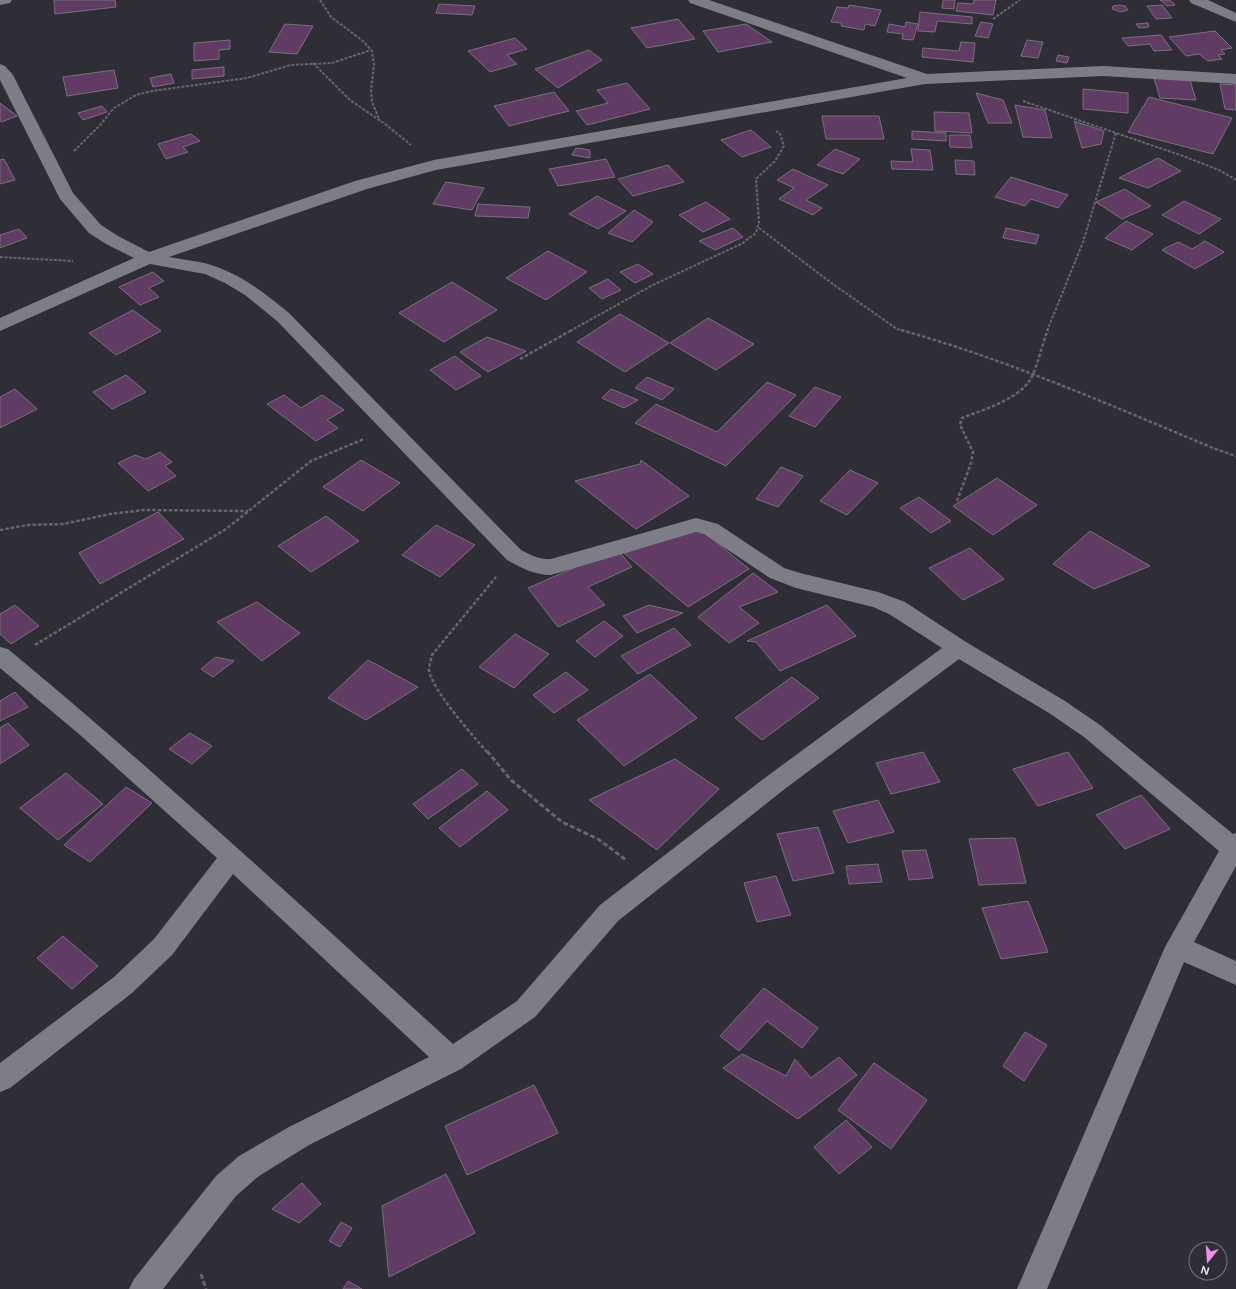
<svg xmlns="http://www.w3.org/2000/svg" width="1236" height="1289" viewBox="0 0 1236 1289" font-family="Figtree,sans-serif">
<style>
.building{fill:#603c65;stroke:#787179}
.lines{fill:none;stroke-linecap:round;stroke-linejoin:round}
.path-far2{stroke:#67666e;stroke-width:2;stroke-dasharray:3 1.5;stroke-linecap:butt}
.path-far1{stroke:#67666e;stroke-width:2.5;stroke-dasharray:3.5 2;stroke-linecap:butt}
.path{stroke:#67666e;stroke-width:3;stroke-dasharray:5 2.5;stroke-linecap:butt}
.street{fill:#7d7d87;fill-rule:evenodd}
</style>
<rect width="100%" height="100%" fill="#2f2e37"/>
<path class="building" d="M54 0H115L116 7 55 14Z
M943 0H955L954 9 942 8Z
M974 0H996L993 15 956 11 958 3 973 4Z
M1160 0H1170L1175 5 1167 6Z
M439 4 475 6 472 15 436 13Z
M849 5 881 10 875 26 865 24 864 30 841 26 842 23 831 22 837 7 848 8Z
M1120 5 1125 6 1128 10 1121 12 1112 9 1113 6Z
M1162 5 1172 18 1156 19 1147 6Z
M920 12 972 17V24L937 21 935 32 918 31Z
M678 19 695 39 647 48 631 28Z
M906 22 918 24 913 40 902 39 903 34 887 32 889 24 905 27Z
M981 22 993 24 988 38 975 36Z
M1148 23 1149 27 1139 28 1136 24Z
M285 24 313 26 297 54 269 52Z
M746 24 772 42 718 52 703 31Z
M1215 31 1232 48 1221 50 1225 54 1218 55 1222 59 1208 61 1199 54 1186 56 1169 37Z
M1161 35 1172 50 1154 51 1150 44 1128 46 1122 38Z
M515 38 527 49 507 55 517 64 490 72 468 51Z
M230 40V49L219 50V59L194 61V43Z
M1027 40 1043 42 1038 58 1021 56Z
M961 42 975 43 973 62 922 57 923 48 959 51Z
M589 50 602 60 558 88 535 69Z
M1058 55 1069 57 1067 63 1056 61Z
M224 67V76L192 79V70Z
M114 70 118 88 67 96 63 77Z
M171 74 174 83 153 87 150 78Z
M1154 78 1190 80 1196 100 1160 98Z
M627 83 650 109 587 125 576 111 608 103 597 90Z
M1220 84 1236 85V110L1225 109Z
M1083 89 1128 93V113L1083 109Z
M554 92 569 111 509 126 494 106Z
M976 93 1003 100 1012 123H988Z
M1149 97 1232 118 1213 154 1128 132Z
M0 103 17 116 1 122 0 121Z
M1015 105 1045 110 1052 138 1023 137Z
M102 106 107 112 83 120 78 113Z
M934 112 969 113 972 133 935 131Z
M822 116H879L884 139H826Z
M1074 121 1104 131 1101 144 1082 148Z
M751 130 771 147 742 157 721 140Z
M912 131 946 133V141L912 139Z
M191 134 200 141 183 147 188 152 166 159 158 144Z
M949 135H970L972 148 950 147Z
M576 148 590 150V158L572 155Z
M835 149 860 159 843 174 817 165Z
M911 149 930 150 933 170 892 169 891 161 913 162Z
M1158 158 1181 171 1148 188 1119 178Z
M4 159 15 180 0 184V160Z
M606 159 615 177 558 186 549 169Z
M955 160 974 161 975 175 956 174Z
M668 165 684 182 633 196 618 179Z
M793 169 828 185 806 200 822 208 813 215 779 199 794 188 777 180Z
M1011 177 1068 195 1058 208 1031 199 1025 206 995 197Z
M446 182 484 188 472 210 433 204Z
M1125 189 1151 206 1122 219 1096 202Z
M597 196 626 211 598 229 569 214Z
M1184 201 1221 219 1199 234 1162 215Z
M706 202 730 219 703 232 679 215Z
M478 204 530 207 528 218 475 216Z
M634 210 653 222 632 242 608 233Z
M1126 221 1153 234 1132 250 1105 238Z
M733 228 743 237 715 250 699 241Z
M1006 228 1039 235 1036 244 1003 238Z
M19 229 27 238 0 248V235Z
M1205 241 1224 252 1195 269 1162 250 1178 242 1192 249Z
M548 251 587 272 546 300 506 278Z
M638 264 653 274 635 283 620 272Z
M153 272 164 281 149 288 159 297 140 305 119 287Z
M608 279 621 290 602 299 589 288Z
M452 282 497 310 444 342 399 313Z
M133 310 161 331 116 355 89 333Z
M620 314 669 343 625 372 577 342Z
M708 318 754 344 716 370 670 343Z
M487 337 526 351 488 372 460 352Z
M455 356 481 376 456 390 430 370Z
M126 375 146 392 112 409 93 392Z
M647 377 674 389 662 400 635 388Z
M767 382 796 395 726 466 635 423 656 404 717 432Z
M815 387 841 397 815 427 789 416Z
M15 389 37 409 0 428V397Z
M611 389 638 400 624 408 602 398Z
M284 395 301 408 322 395 344 410 327 420 338 428 316 441 267 404Z
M160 452 172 462 165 466 176 476 148 491 118 463 135 455 146 459Z
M361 460 400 483 363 511 323 487Z
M641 460 689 496 636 529 575 481 640 464Z
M781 467 803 476 778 507 756 499Z
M850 470 878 483 847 515 820 501Z
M997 478 1037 505 993 535 953 506Z
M919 497 951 521 931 533 900 508Z
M158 512 184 539 100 584 79 553Z
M326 516 359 541 311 572 278 546Z
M436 525 475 545 440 577 402 555Z
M700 529 749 569 688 607 624 553Z
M1090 531 1150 566 1094 589 1053 564Z
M970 548 1004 579 963 600 929 568Z
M617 549 632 567 588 587 605 605 558 627 528 588Z
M753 573 778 592 739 607 759 623 729 643 698 617Z
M257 602 300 633 262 661 217 622Z
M15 605 39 626 11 644 0 634V614Z
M649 605 683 613 637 633 623 616Z
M827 605 856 636 780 671 756 642 747 641Z
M604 621 623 636 595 657 576 641Z
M674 628 691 645 638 674 621 656Z
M515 634 549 654 514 688 479 667Z
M216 657 234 661 213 677 201 669Z
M368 660 418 687 366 720 328 698Z
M566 672 588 690 554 713 533 695Z
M650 674 697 718 624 766 577 720Z
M792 677 819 698 762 740 735 718Z
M15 692 28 707 0 721V701Z
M8 723 29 745 0 764V728Z
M190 733 212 746 192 764 169 749Z
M923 752 940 782 891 794 876 763Z
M1068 752 1093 788 1038 806 1013 769Z
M675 759 719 789 657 850 589 800Z
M462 769 478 784 428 819 413 804Z
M66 773 103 804 58 840 20 808Z
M126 787 152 803 90 862 64 845Z
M487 791 508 810 460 847 439 828Z
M1141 795 1170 829 1125 849 1096 815Z
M878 800 894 832 848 843 833 811Z
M818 827 834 873 793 881 777 834Z
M1015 838 1026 883 979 885 969 839Z
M926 850 933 878 909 880 902 851Z
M878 864 882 882 849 884 846 866Z
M776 876 791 915 757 922 744 883Z
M1028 901 1048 952 1001 959 982 908Z
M63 936 98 966 72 989 37 958Z
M764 988 818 1028 802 1048 767 1021 739 1051 720 1036Z
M1025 1032 1047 1045 1024 1081 1003 1066Z
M742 1054 786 1076 795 1059 811 1078 839 1057 857 1075 798 1119 723 1068Z
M874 1063 927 1100 891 1149 838 1110Z
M534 1085 558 1133 467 1175 445 1126Z
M846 1120 872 1147 839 1174 814 1147Z
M446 1174 475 1233 389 1277 382 1206Z
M302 1183 321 1204 299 1223 272 1209Z
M341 1222 352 1228 340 1247 329 1241Z
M348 1281 362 1289H343Z"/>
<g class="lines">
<path class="path-far2" d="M320 0 331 17 363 41 372 51 374 65 371 90 372 102 380 121
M993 19 1020 0
M313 63 350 100 385 124 411 145
M1023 101 1183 156 1219 170 1236 180
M74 151 100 125 114 108 136 95 152 91 247 78 291 65 332 63 371 50
M759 228 830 282 897 329 905 331
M0 257 73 261
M570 331 653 285 741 244 756 233 759 222 756 179 775 161 784 146 780 134 776 131
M1047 331 1083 242 1116 133"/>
<path class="path-far1" d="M901 330C1008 360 1110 405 1213 448L1236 456
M520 359 572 330
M957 501 971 463 973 452 960 425 962 418C985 409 1024 398 1033 374 1039 360 1042 344 1048 330
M0 530 27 525 63 524 110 514 144 510 248 511
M35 645 226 529 311 461 364 439
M487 752C473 736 432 690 429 670 429 665 431 660 432 655L496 577"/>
<path class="path" d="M487 751 511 780 562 822 598 839 626 860
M201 1274 206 1289"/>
<path class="street" d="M0 0H12L10 3 0 5Z
M688 0H709L927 74 1103 66 1236 74V84L1103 76 925 84 436 170 367 189 169 257C184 260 202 261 217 267 245 277 267 295 289 313L521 550C531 555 539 560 551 559L696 518 718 524 784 568 800 573 878 592 905 602 966 642 1065 701 1100 725 1233 834 1236 833V866L1194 942 1236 961V985L1184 962 1047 1289H1017L1165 947 1219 851 1084 737 1049 713 959 659 786 788 618 921 535 1017 461 1069 309 1145 259 1176 236 1196 163 1289H129L134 1279 216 1176 239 1156 289 1127 429 1057 233 874 172 955 132 993 10 1088 0 1092V1063L114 977 154 939 217 858 79 734 0 668V647L8 649C161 776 306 910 453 1044L517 1001 600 905 770 774 942 648 889 614 873 607 796 588 770 578 704 534 696 532 551 575C535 575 521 568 507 560L277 321 245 295 225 283 205 274 150 264 0 331V318L134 258 106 244 89 233 60 199 0 80V64L5 66 13 75 73 193 101 225 118 236 149 252 355 181 434 160 907 78 690 3Z
M1189 0H1208L1236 13V22L1191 3Z"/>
</g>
<g transform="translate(1208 1261) rotate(197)"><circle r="19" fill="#2f2e37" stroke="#75747c"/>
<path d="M0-3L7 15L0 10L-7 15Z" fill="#f28af3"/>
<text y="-6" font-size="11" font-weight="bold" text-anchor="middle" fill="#dfdee4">N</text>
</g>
</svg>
